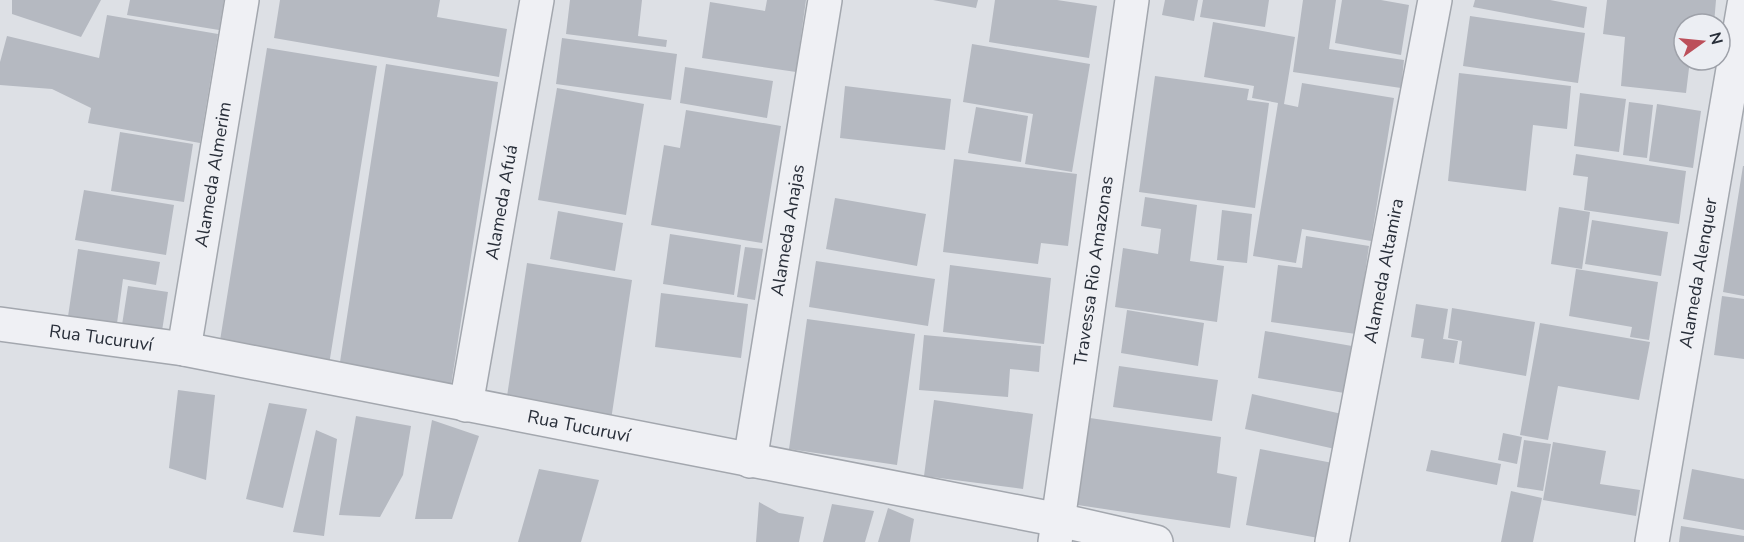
<svg xmlns="http://www.w3.org/2000/svg" width="1744" height="542" viewBox="0 0 1744 542" font-family="'Nunito Sans',sans-serif">
<style>
.building{fill:#b5b9c1}
.lines{fill:none;stroke-linecap:round;stroke-linejoin:round}
.minor-casing{stroke:#a3a7ae;stroke-width:36}
.minor{stroke:#eff0f4;stroke-width:33}
.labels{text-anchor:middle;dominant-baseline:central;stroke-width:4.5;stroke-linejoin:round;paint-order:stroke}
.street-label{font-size:18px;fill:#282e39;stroke:#eceef3}
</style>
<rect width="100%" height="100%" fill="#dde0e5"/>
<path class="building" d="M12 0H101L81 37 12 14Z
M130 0H224L219 30 127 15Z
M280 0H440L437 17 507 29 499 77 274 38Z
M570 0H642L638 36 667 40 666 47 566 34Z
M767 0H806L796 72 702 58 710 2 765 11Z
M933 0H978L976 8Z
M995 0H1057L1097 6 1089 58 989 42Z
M1165 0H1198L1194 21 1162 15Z
M1203 0H1269L1265 27 1200 17Z
M1303 0H1336L1329 49 1404 60 1401 88 1293 72Z
M1342 0H1381L1409 5 1401 55 1335 43Z
M1475 0H1550L1587 7 1584 28 1473 7Z
M1607 0H1716L1714 24H1684V60H1690L1686 93 1621 86 1625 37 1603 34Z
M107 15 218 34 200 143 88 123 91 108 52 89 0 85V62L7 36 99 58Z
M1470 16 1585 33 1578 83 1463 66Z
M1213 22 1295 37 1284 104 1298 107 1302 83 1394 98 1371 241 1302 229 1296 263 1253 256 1278 103 1252 98 1254 86 1204 77Z
M562 38 677 54 671 100 556 84Z
M972 44 1090 64 1072 172 1025 164 1033 114 963 102Z
M267 48 377 66 328 371 218 353Z
M386 64 498 82 450 392 338 375Z
M685 67 773 81 767 118 680 103Z
M1459 73 1571 86 1567 129 1533 125 1526 191 1448 181Z
M1155 76 1249 89 1247 100 1269 103 1255 208 1139 192Z
M845 86 951 99 945 150 840 138Z
M557 88 644 104 626 215 538 200Z
M1580 93 1626 99 1619 152 1574 146Z
M1629 102 1653 105 1647 158 1623 155Z
M1657 104 1701 111 1693 168 1649 161Z
M976 107 1028 116 1021 162 968 153Z
M686 110 781 126 762 243 651 225 664 145 680 148Z
M120 132 193 144 184 202 111 191Z
M1576 154 1686 171 1679 224 1584 210 1588 177 1573 175Z
M954 159 1077 174 1068 246 1041 243 1038 264 943 252Z
M1743 166H1744V296L1723 292Z
M84 190 174 205 166 255 75 240Z
M1145 197 1197 205 1190 261 1224 266 1217 322 1115 307 1123 248 1158 254 1161 229 1141 226Z
M835 198 926 214 917 266 826 249Z
M1559 207 1590 212 1582 269 1551 264Z
M1222 210 1252 214 1247 263 1217 260Z
M558 211 623 223 615 271 550 259Z
M1592 220 1668 232 1661 276 1585 264Z
M670 234 741 245 734 295 663 284Z
M1306 236 1369 246 1356 334 1271 322 1278 265 1302 268Z
M745 247 763 249 755 300 737 297Z
M78 249 160 262 156 285 123 279 115 338 66 330Z
M816 261 935 279 928 326 809 307Z
M527 263 632 280 611 420 506 403Z
M950 265 1051 278 1044 344 943 332Z
M1576 269 1658 282 1649 340 1630 337 1632 327 1569 316Z
M128 286 168 292 160 344 120 338Z
M661 293 748 304 741 358 655 347Z
M1722 296 1744 299V359L1714 355Z
M1416 304 1448 309 1443 339 1458 341 1454 363 1421 358 1424 339 1411 337Z
M1452 308 1535 322 1526 376 1459 364 1462 341 1448 338Z
M1127 310 1204 323 1198 366 1121 353Z
M807 319 915 334 897 465 789 449Z
M1540 323 1650 342 1639 400 1558 386 1548 440 1520 435Z
M1265 331 1352 346 1344 393 1258 378Z
M924 335 1041 346 1039 372 1010 369 1008 397 919 390Z
M1119 366 1218 380 1212 421 1113 407Z
M178 390 215 395 206 480 169 468Z
M1252 394 1342 414 1335 449 1245 429Z
M934 400 1033 414 1023 489 924 476Z
M269 403 307 409 283 508 246 499Z
M356 416 411 426 403 475 380 517 339 515Z
M1083 417 1221 437 1217 473 1237 477 1230 528 1071 504Z
M432 420 479 436 452 519H415Z
M316 430 337 439 324 536 293 532Z
M1503 433 1522 437 1517 464 1498 460Z
M1524 440 1551 444 1543 491 1517 487Z
M1553 442 1606 451 1600 484 1640 490 1636 516 1543 500Z
M1260 449 1338 464 1324 539 1246 525Z
M1431 450 1501 464 1497 485 1426 471Z
M539 469 599 480 581 542H518Z
M1692 469 1744 479V530L1683 519Z
M1511 491 1542 498 1533 542H1501Z
M759 502 779 513 804 517 799 542H756Z
M832 504 874 511 865 542H823Z
M888 508 914 519 910 542H878Z
M1681 526 1744 536V542H1679Z"/>
<g class="lines">
<defs>
<g id="minor">
<path id="s1" d="M0 324 184 349 1059 520 1156 542"/>
<path id="s2" d="M184 349 242 0"/>
<path id="s3" d="M466 405 537 0"/>
<path id="s4" d="M750 461 825 0"/>
<path id="s5" d="M1055 542 1132 0"/>
<path id="s6" d="M1332 542 1435 0"/>
<path id="s7" d="M1652 542 1744 5"/>
</g>
</defs>
<use href="#minor" class="minor-casing"/>
<use href="#minor" class="minor"/>
</g>
<g class="labels">
<g class="street-label">
<text stroke="none"><textPath href="#s2" startOffset="177">Alameda Almerim</textPath></text>
<text stroke="none"><textPath href="#s3" startOffset="206">Alameda Afuá</textPath></text>
<text stroke="none"><textPath href="#s4" startOffset="234">Alameda Anajas</textPath></text>
<text stroke="none"><textPath href="#s5" startOffset="274">Travessa Rio Amazonas</textPath></text>
<text stroke="none"><textPath href="#s6" startOffset="276">Alameda Altamira</textPath></text>
<text stroke="none"><textPath href="#s7" startOffset="273">Alameda Alenquer</textPath></text>
<text stroke="none"><textPath href="#s1" startOffset="102">Rua Tucuruví</textPath></text>
<text stroke="none"><textPath href="#s1" startOffset="588">Rua Tucuruví</textPath></text>
</g>
</g>
<g transform="translate(1702 42) rotate(75)"><circle r="28" fill="#eceef3" stroke="#9ea1a9" stroke-width="1.5"/>
<path d="M0-4.5L10 22L0 15L-10 22Z" fill="#bc4f5a"/>
<text y="-9" font-size="16" font-weight="bold" text-anchor="middle" fill="#282e39">N</text>
</g>
</svg>
